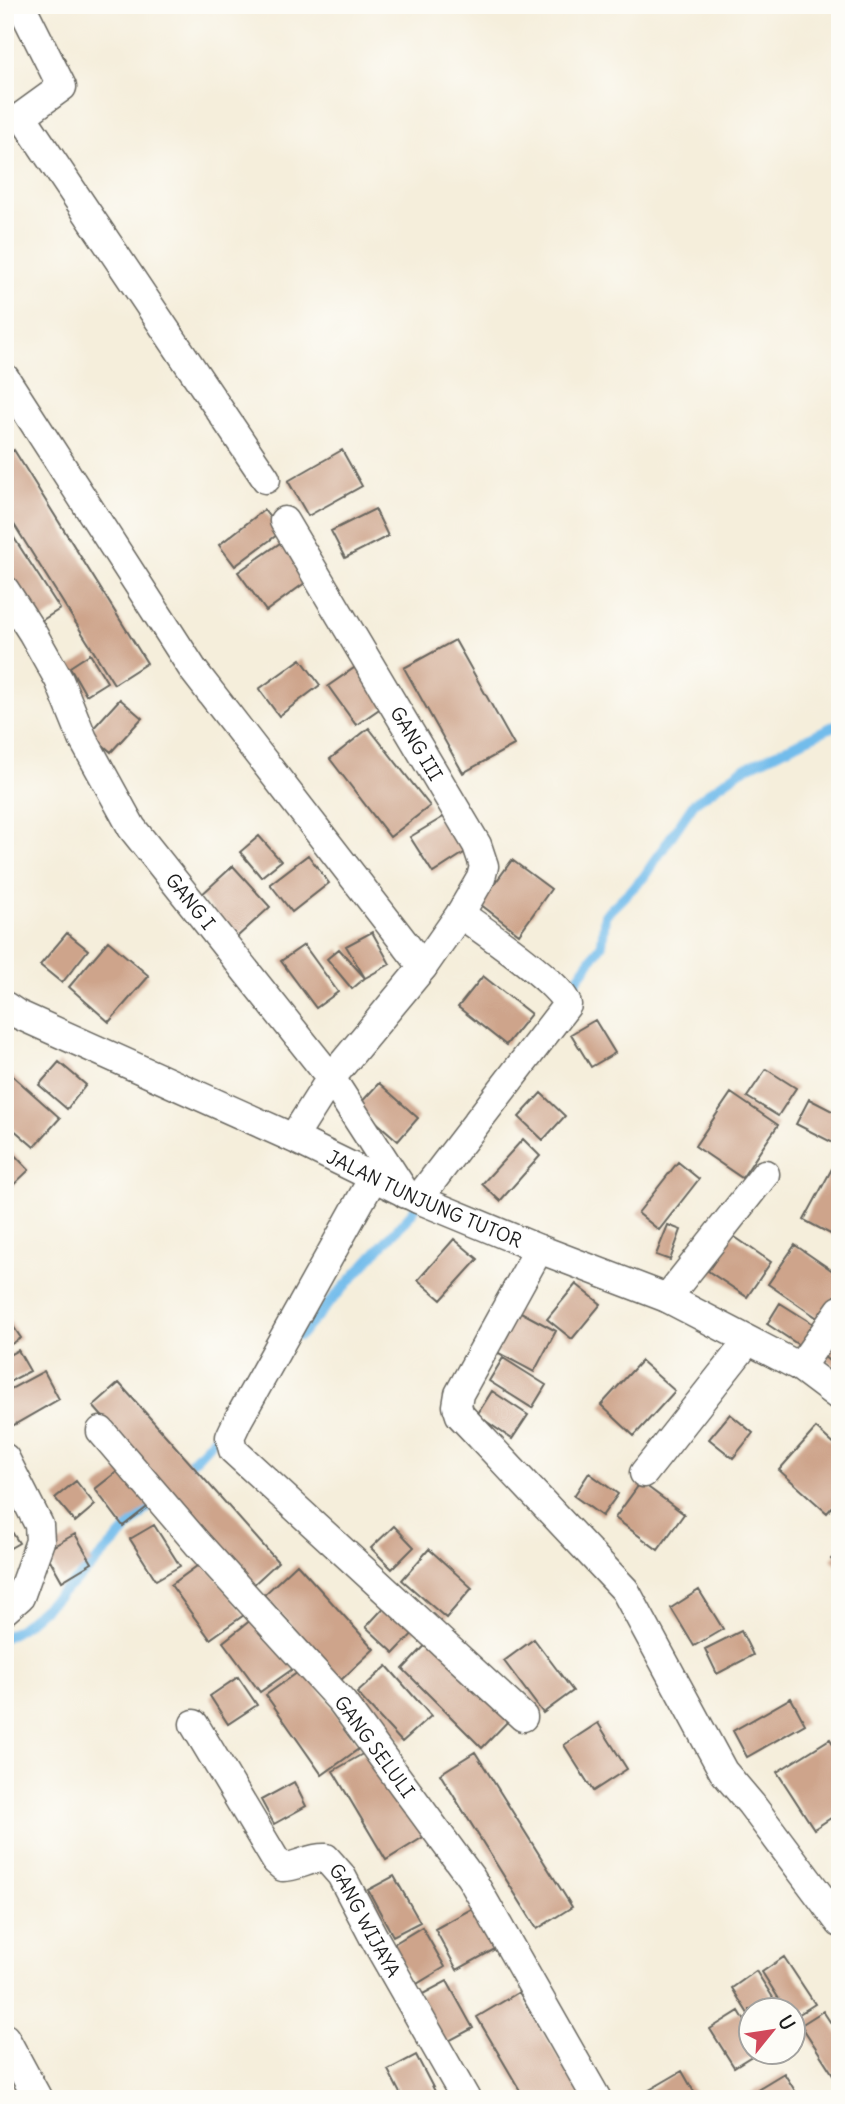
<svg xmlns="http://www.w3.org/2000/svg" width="845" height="2104" viewBox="0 0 845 2104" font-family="Delius,sans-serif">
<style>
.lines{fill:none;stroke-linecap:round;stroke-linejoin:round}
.stream{stroke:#72bceb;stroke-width:10}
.building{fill:#cea48b}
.street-casing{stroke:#68665f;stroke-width:31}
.street{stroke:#fff;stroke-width:28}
.labels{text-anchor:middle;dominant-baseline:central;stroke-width:6;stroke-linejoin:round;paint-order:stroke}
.street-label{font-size:19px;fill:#1c1c1c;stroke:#fdfcf7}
</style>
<rect width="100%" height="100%" fill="#fdfcf7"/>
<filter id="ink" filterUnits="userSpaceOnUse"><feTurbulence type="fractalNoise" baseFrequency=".0143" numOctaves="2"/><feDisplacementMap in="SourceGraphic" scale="14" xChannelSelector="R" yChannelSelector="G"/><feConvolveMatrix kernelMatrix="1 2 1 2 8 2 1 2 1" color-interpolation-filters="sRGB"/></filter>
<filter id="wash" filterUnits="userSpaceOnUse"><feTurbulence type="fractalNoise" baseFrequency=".00686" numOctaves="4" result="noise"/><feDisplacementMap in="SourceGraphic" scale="28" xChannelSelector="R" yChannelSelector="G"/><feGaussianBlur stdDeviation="1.57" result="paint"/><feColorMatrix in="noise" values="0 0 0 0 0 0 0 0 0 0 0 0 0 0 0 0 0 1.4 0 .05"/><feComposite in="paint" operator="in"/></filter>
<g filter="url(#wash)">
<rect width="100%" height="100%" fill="#f5eedb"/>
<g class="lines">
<path class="stream" d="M566 995 602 944 605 915 643 878 694 803 741 770 840 723
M299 1336 411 1214 420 1201
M183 1471 224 1428
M5 1637 21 1628 88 1570 156 1499"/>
</g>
<g id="blocks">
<path class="building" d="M14 450 147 663 114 684 5 510V456Z
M342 450 362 486 308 516 288 481Z
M375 509 388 536 345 558 331 531Z
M264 510 281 532 235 566 219 545Z
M5 524 60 609 33 626 5 583Z
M286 539 313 577 266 611 238 572Z
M455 640 514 745 463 773 404 668Z
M90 654 107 682 86 695 70 667Z
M301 659 320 685 279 716 259 689Z
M357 666 385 705 356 725 328 686Z
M120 699 142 718 111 752 89 733Z
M369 728 430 806 390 837 330 759Z
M445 816 467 851 433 873 410 837Z
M259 836 281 861 261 877 240 852Z
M308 855 329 883 292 912 270 884Z
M512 860 551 889 519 934 480 904Z
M233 866 270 907 237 937 200 896Z
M372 932 390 964 365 978 346 946Z
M67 933 88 950 62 983 40 965Z
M108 941 149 976 109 1022 69 987Z
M304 945 338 992 316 1008 281 961Z
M339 949 365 978 352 989 327 959Z
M483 976 531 1014 506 1045 458 1007Z
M595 1020 615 1053 591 1067 571 1034Z
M59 1062 86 1085 67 1109 39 1085Z
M5 1069 60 1118 34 1147 5 1122Z
M766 1069 796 1088 778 1116 747 1097Z
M379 1083 418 1118 398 1141 358 1106Z
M541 1093 565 1116 543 1140 519 1117Z
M731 1093 778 1125 742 1178 695 1146Z
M809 1099 840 1115V1140L837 1145 796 1124Z
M523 1139 540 1156 500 1201 482 1184Z
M5 1145 29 1170 5 1193Z
M840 1154V1239L804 1220Z
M678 1162 699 1179 659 1230 638 1213Z
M668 1225 681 1230 670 1260 656 1255Z
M732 1235 771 1262 747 1297 708 1271Z
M454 1239 478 1259 441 1300 418 1280Z
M795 1245 840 1276V1289L819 1319 768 1284Z
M576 1284 601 1304 572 1339 547 1319Z
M780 1303 815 1325 802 1347 767 1324Z
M517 1310 556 1331 534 1372 495 1351Z
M5 1314 21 1338 5 1348Z
M840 1333V1370L822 1355Z
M18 1350 30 1371 5 1384V1357Z
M503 1358 546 1385 532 1408 489 1381Z
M641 1361 675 1391 634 1436 601 1405Z
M44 1371 59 1399 12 1426 5 1413V1392Z
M119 1383 278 1562 252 1586 93 1406Z
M492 1391 528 1415 512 1439 477 1415Z
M730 1414 753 1433 733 1458 709 1439Z
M816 1428 840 1450V1498L827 1513 779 1470Z
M123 1467 151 1504 123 1526 95 1489Z
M589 1473 618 1494 602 1516 574 1496Z
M76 1481 95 1505 75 1522 55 1498Z
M641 1482 684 1514 658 1550 615 1518Z
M5 1521 19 1543 5 1551Z
M154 1525 180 1566 156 1580 130 1539Z
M394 1526 414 1547 392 1569 371 1548Z
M75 1534 92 1563 62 1581 45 1551Z
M429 1549 472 1588 446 1618 402 1580Z
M840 1550V1569L831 1559Z
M204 1561 244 1615 210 1639 171 1585Z
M297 1564 374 1649 341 1680 264 1595Z
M699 1590 723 1629 694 1646 671 1608Z
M391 1600 419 1627 394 1653 366 1627Z
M256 1616 294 1668 260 1692 223 1642Z
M741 1631 753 1655 717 1674 705 1649Z
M433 1637 513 1716 482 1748 403 1669Z
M534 1639 573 1691 543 1713 504 1661Z
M387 1666 431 1716 402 1742 357 1693Z
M304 1668 360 1748 322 1775 266 1695Z
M238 1677 257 1705 228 1724 210 1696Z
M791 1698 805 1724 747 1757 733 1731Z
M598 1723 627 1769 593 1791 564 1745Z
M830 1739 840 1755V1812L814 1829 777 1772Z
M373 1748 425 1836 386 1860 333 1771Z
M475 1752 572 1907 537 1929 440 1774Z
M294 1782 306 1806 274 1824 261 1800Z
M394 1876 420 1922 393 1936 368 1890Z
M473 1908 495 1949 457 1970 435 1929Z
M422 1927 445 1967 415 1985 392 1945Z
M784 1957 815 2004 793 2018V2010H786L762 1972Z
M756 1971 781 2010H750V2017L732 1988Z
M447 1981 473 2028 445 2043 419 1996Z
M519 1992 583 2099H525L477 2017Z
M739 2011 750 2029V2052H758L734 2067 710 2029Z
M823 2011 840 2037V2072L834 2076 801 2025Z
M416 2055 439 2099H403L388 2070Z
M682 2071 698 2099H634Z
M784 2073 800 2099H741Z"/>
</g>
</g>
<g filter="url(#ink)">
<use href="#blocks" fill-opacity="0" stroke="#68665f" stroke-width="2"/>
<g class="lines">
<defs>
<g id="street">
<path d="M21 5 62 87 22 116 266 479"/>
<path d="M5 378 194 671 423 967"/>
<path id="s1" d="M284 521 477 845 484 866 481 878 460 914 423 967 331 1078 293 1138"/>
<path id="s2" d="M5 590 32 632 59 680 83 739 132 828 331 1078 406 1194"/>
<path id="s3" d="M5 1006 17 1014 293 1138 418 1199 539 1249 667 1298 800 1367 840 1397"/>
<path d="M373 1178 238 1420 230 1437 233 1450 523 1717"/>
<path d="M418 1199 567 1005C565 986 480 928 460 914"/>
<path d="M539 1249 459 1394 457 1406 460 1415 625 1590 723 1771 751 1804 840 1923"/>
<path d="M667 1298 765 1174"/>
<path d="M800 1367 840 1310"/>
<path id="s4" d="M101 1431 197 1543 342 1702 471 1878 597 2099"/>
<path d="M5 1458 39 1525 40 1541 20 1597 5 1610"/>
<path d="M644 1473 748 1341"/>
<path id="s5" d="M194 1724 276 1861 283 1867C299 1867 309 1857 326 1858L341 1875 373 1936 466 2099"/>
<path d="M5 2038 38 2099"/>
</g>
</defs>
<use href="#street" class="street-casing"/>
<use href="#street" class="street"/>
</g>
</g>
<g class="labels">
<g class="street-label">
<text stroke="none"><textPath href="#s1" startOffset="259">GANG III</textPath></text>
<text stroke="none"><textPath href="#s2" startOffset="364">GANG I</textPath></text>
<text stroke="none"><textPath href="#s3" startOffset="462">JALAN TUNJUNG TUTOR</textPath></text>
<text stroke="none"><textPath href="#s4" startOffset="418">GANG SELULI</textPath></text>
<text stroke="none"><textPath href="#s5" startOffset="287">GANG WIJAYA</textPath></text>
</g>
</g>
<rect width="845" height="2104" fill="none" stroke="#fdfcf7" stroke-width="28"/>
<g transform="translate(772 2031) rotate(60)"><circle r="33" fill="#fdfcf7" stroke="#a3a29f" stroke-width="2"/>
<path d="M0-5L12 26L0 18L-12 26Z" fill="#d1495b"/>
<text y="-10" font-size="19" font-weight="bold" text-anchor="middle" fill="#1c1c1c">U</text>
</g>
</svg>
